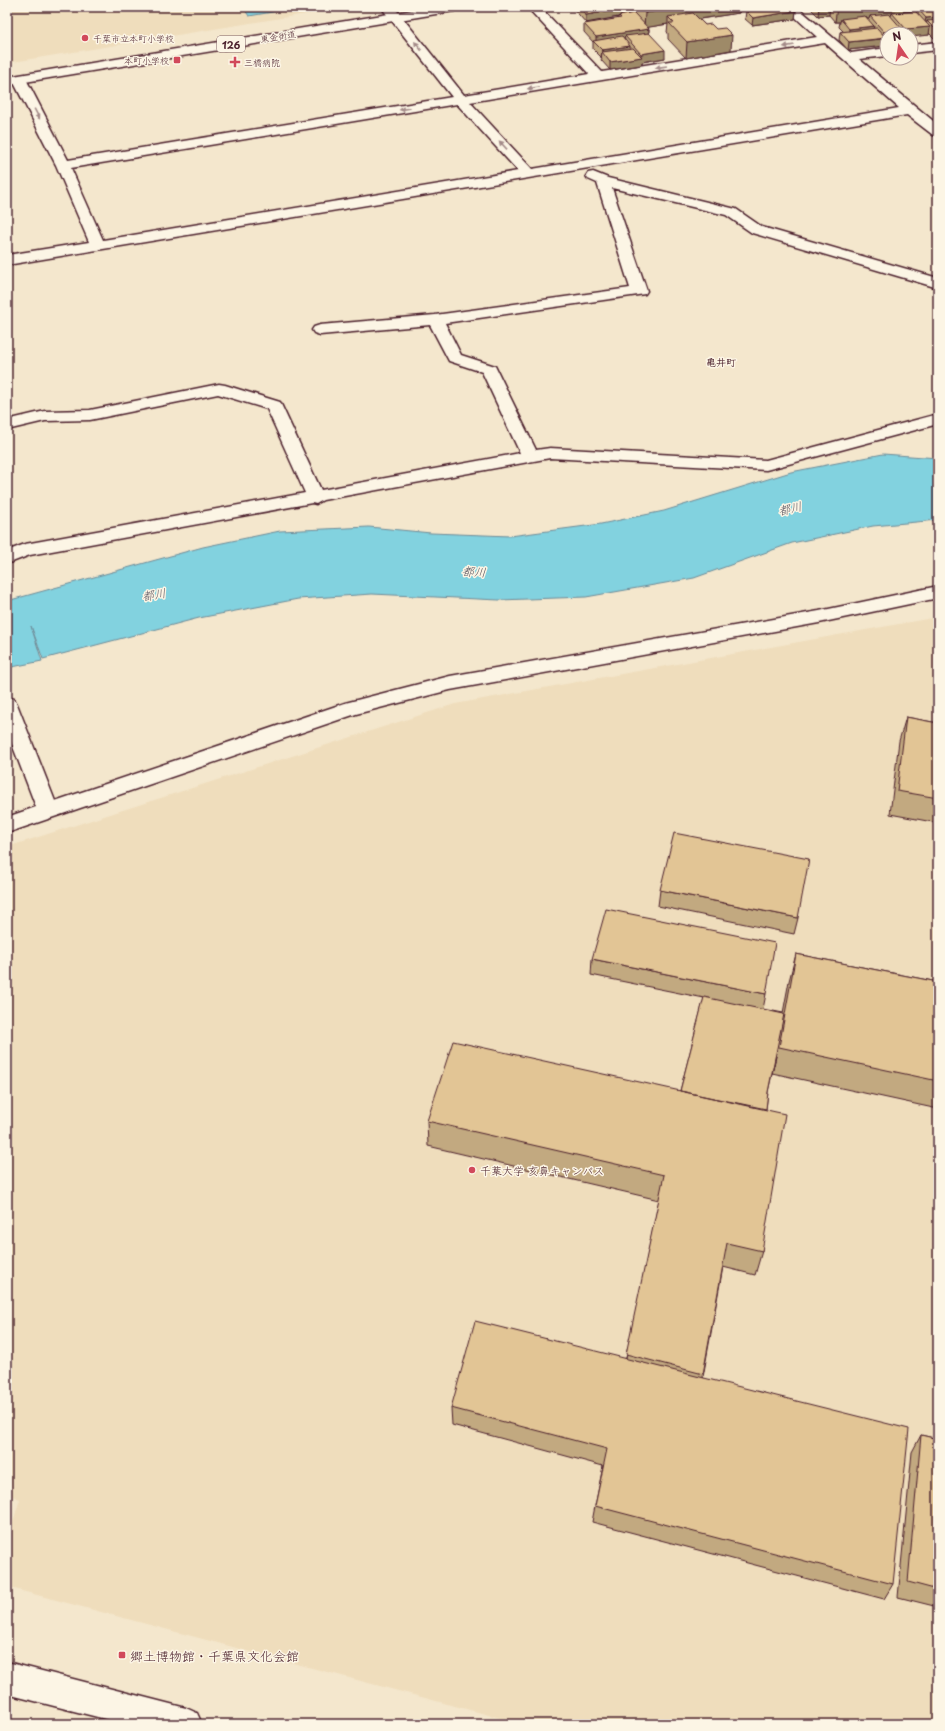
<svg xmlns="http://www.w3.org/2000/svg" width="945" height="1731" viewBox="0 0 945 1731" font-family="'Playpen Sans','Klee One',sans-serif">
<style>
.built{fill:#efddbc}
.water{fill:#82d2df;stroke:#6c8a97}
.lines{fill:none;stroke-linecap:round;stroke-linejoin:round}
.minor-casing{stroke:#4a1f2b;stroke-width:3}
.highway-casing{stroke:#4a1f2b;stroke-width:3}
.minor{fill:#fcf5e5;fill-rule:evenodd}
.highway{fill:#fcf5e5;fill-rule:evenodd}
.wall{fill:#c2a980;stroke:#4a1f2b}
.shaded-wall{fill:#9e8a68;stroke:#4a1f2b}
.building{fill:#e2c595;stroke:#4a1f2b}
.oneway{fill:#a38a88}
.poi-dot{fill:#d1495b;stroke:#fcf5e5;stroke-width:1.5}
.labels{text-anchor:middle;dominant-baseline:central;stroke-width:3;stroke-linejoin:round;paint-order:stroke}
.far-street-label{font-size:9px;fill:#4a1f2b;stroke:#fcf5e5}
.far-poi-label{font-size:9px;fill:#4a1f2b;stroke:#fcf5e5;text-anchor:start}
.shield{fill:#fcf5e5;stroke:#7f5f63;stroke-width:1}
.shield-label{font-size:10px;font-weight:bold;fill:#4a1f2b}
.far-neighbourhood-label{font-size:10px;font-weight:bold;fill:#4a1f2b;stroke:#fcf5e5}
.poi-label{font-size:11px;fill:#4a1f2b;stroke:#fcf5e5;text-anchor:start}
.water-label{font-size:12px;font-style:italic;fill:#5b5561;stroke:#fcf5e5}
.near-poi-label{font-size:13px;fill:#4a1f2b;stroke:#fcf5e5;text-anchor:start}
</style>
<rect width="100%" height="100%" fill="#f4e7cd"/>
<filter id="ink" filterUnits="userSpaceOnUse"><feTurbulence type="fractalNoise" baseFrequency=".025" numOctaves="2"/><feDisplacementMap in="SourceGraphic" scale="8" xChannelSelector="R" yChannelSelector="G"/><feConvolveMatrix kernelMatrix="1 2 1 2 8 2 1 2 1" color-interpolation-filters="sRGB"/></filter>
<g filter="url(#ink)">
<path class="built" d="M7 7H314L318 12 7 63Z
M938 617V1724H523L7 1587V1542L20 1499 7 1494V847L455 704Z"/>
<path class="water" d="M243 7H295L296 8 249 16Z
M883 454 938 458V520L873 526 792 543 694 578 586 597 499 600 372 594 298 599 199 618 43 659 31 626 42 661 7 668V601L203 547 280 531 369 527 431 533 510 536 601 524 664 511 791 472Z"/>
<g class="lines">
<defs>
<path id="minor" d="M381 7H394L464 95 589 74 527 7H540L602 72 817 37 784 7H797L851 53 887 48V56L859 59 938 125V136L933 135 907 115 7 265V255L89 242 56 165 12 79 14 76H24L26 79 68 160 452 97ZM825 43 899 108 532 169 470 102ZM457 104 518 171 103 240 71 168Z
M938 42V50L911 53V45Z
M593 172 608 178 736 209 762 227 938 278V288L752 233 726 215 612 188 647 291 645 294 445 323 461 355 495 366 536 450 550 448 766 460 938 414V424L766 470 550 458 323 500 316 504 312 503 30 555 7 564V551L25 544 305 493 267 409 218 394 90 420 45 421 7 430V420L45 411 90 410 219 384 225 385 280 402 321 490 520 453 482 372 449 361 430 325 320 335 314 333 312 330 314 327 320 325 435 315 630 288 597 183 588 179 586 176 588 173Z
M938 586V598L819 623 450 690 356 714 7 833V817L36 807 7 731V697L14 699 17 704 55 801 345 703 450 676 819 611Z
M7 1662 186 1708 197 1713 202 1724H125L7 1694Z"/>
<path id="highway" d="M431 7H460L458 10 454 11 7 85V77Z"/>
</defs>
<use href="#minor" class="minor-casing"/>
<use href="#highway" class="highway-casing"/>
<use href="#minor" class="minor"/>
<use href="#highway" class="highway"/>
</g>
<path class="wall" d="M573 7H740L739 13 699 19 731 50 686 58 668 39V33L667 32 668 24 648 27 649 29V33L665 58 642 62 641 65 610 70 601 60 602 58 593 49V42L584 32V24L618 19V17L586 23 573 8Z
M749 7H792L796 11 795 19 752 25 745 19 746 11 750 10H749Z
M810 7H938V42L929 33V35L887 34V39L886 40 885 46 848 50 839 40 840 32 843 31 839 27 840 22H835L829 15 818 16 810 8Z
M906 717 938 723V823L890 814 899 741Z
M660 890 798 918 794 934 658 906Z
M796 954 938 982V1109L772 1073 776 1056 768 1092 766 1109 762 1251 755 1275 723 1267 703 1377 893 1584 884 1599 592 1522 595 1506 603 1466 452 1425 451 1408 626 1358 659 1200 428 1146 427 1121 680 1091 704 998 591 975 592 959 766 994 763 1009 783 1013 789 981Z
M921 1435 938 1439V1607L898 1597 912 1452Z"/>
<path class="shaded-wall" d="M683 7H740L739 13 674 23 668 17V24L644 28 645 13Z
M762 7H787L755 16 756 8Z
M819 7H830L829 15 818 16Z
M837 7H915L913 14 892 13 891 16H870L869 19 843 22 841 19 840 22H835Z
M918 7H938L918 9Z
M629 8V16H619L618 17 586 23V15Z
M796 11 795 19 752 25 753 18Z
M938 17V25L927 21 926 26H924L926 18Z
M874 26 872 34 848 37 849 29Z
M930 27 929 35 911 37V34H905L906 29Z
M649 29 648 37 625 36 624 40 596 44V37Z
M903 30V34H887V39L886 40 885 46 848 50 849 42 882 39 884 32Z
M732 35 731 50 686 58 687 42Z
M630 46V54L602 52 601 58 602 50Z
M665 50V58L642 62 641 65 610 70V62L641 57V54Z"/>
<path class="building" d="M579 7H628L629 8 586 15Z
M640 7H683L645 13Z
M771 7H792L796 11 753 18 746 11Z
M938 7V17L926 18 918 9Z
M915 11 930 27 906 29 892 13Z
M634 13 649 29 596 37 584 24 621 18 619 16Z
M693 13 705 25 711 24 716 29 725 28 732 35 687 42 669 23H674L668 17Z
M889 14 903 30 884 32 870 16Z
M865 16 874 26 849 29 841 19Z
M938 20V32L927 21Z
M877 28 886 38 849 42 840 32Z
M649 33 665 50 641 54 625 36Z
M622 36 630 46 602 50 593 41Z
M633 48 642 57 610 62 602 52Z
M906 717 938 723V798L897 791Z
M674 833 809 859 798 918 660 890Z
M606 909 775 943 766 994 592 959Z
M796 954 938 982V1081L779 1047Z
M704 997 784 1014 768 1092 766 1109 680 1091Z
M453 1041 785 1114 762 1251 727 1243 703 1374 626 1354 664 1175 427 1121Z
M475 1321 909 1429 893 1584 595 1506 607 1449 451 1408Z
M921 1435 938 1439V1590L908 1582Z"/>
<defs><path id="oneway-solid" d="M-6-.8H1V-3.2L6.5 0L1 3.2V.8H-6Z"/></defs>
<g class="oneway">
<use href="#oneway-solid" transform="translate(418 46) rotate(-128)"/>
<use href="#oneway-solid" transform="translate(789 46) rotate(171)"/>
<use href="#oneway-solid" transform="translate(661 67) rotate(171)"/>
<use href="#oneway-solid" transform="translate(533 88) rotate(171)"/>
<use href="#oneway-solid" transform="translate(405 109) rotate(171)"/>
<use href="#oneway-solid" transform="translate(37 114) rotate(62)"/>
<use href="#oneway-solid" transform="translate(503 145) rotate(-133)"/>
</g>
</g>
<g class="poi-dot">
<circle cx="85" cy="38" r="4"/>
<rect x="173" y="56" width="8" height="8" rx="2"/>
<path d="M233 56h4v4h4v4h-4v4h-4v-4h-4v-4h4z"/>
<circle cx="472" cy="1170" r="4"/>
<rect x="118" y="1651" width="8" height="8" rx="2"/>
</g>
<g class="labels">
<g class="far-street-label">
<text transform="translate(278 36) rotate(-9)">東金街道</text>
</g>
<g class="far-poi-label">
<text x="93" y="38">千葉市立本町小学校</text>
<text x="169" y="60" text-anchor="end">本町小学校</text>
<text x="244" y="62">三橋病院</text>
</g>
<rect class="shield" x="217" y="36" width="28" height="16" rx="3"/>
<g class="shield-label">
<text x="231" y="44">126</text>
</g>
<g class="far-neighbourhood-label">
<text x="721" y="361">亀井町</text>
</g>
<g class="poi-label">
<text x="480" y="1170">千葉大学 亥鼻キャンパス</text>
</g>
<g class="water-label">
<text transform="translate(790 508) rotate(-13)">都川</text>
<text transform="translate(474 571) rotate(4)">都川</text>
<text transform="translate(154 594) rotate(-10)">都川</text>
</g>
<g class="near-poi-label">
<text x="130" y="1655">郷土博物館・千葉県文化会館</text>
</g>
</g>
<rect width="945" height="1731" fill="none" stroke="#fcf5e5" stroke-width="24"/>
<rect x="12" y="12" width="921" height="1707" fill="none" stroke="#4a1f2b" stroke-width="1.5" filter="url(#ink)"/>
<g transform="translate(899 46) rotate(347)"><circle r="19" fill="#fcf5e5" stroke="#b59f9b"/>
<path d="M0-3L7 15L0 10L-7 15Z" fill="#d1495b"/>
<text y="-6" font-size="11" font-weight="bold" text-anchor="middle" fill="#4a1f2b">N</text>
</g>
</svg>
